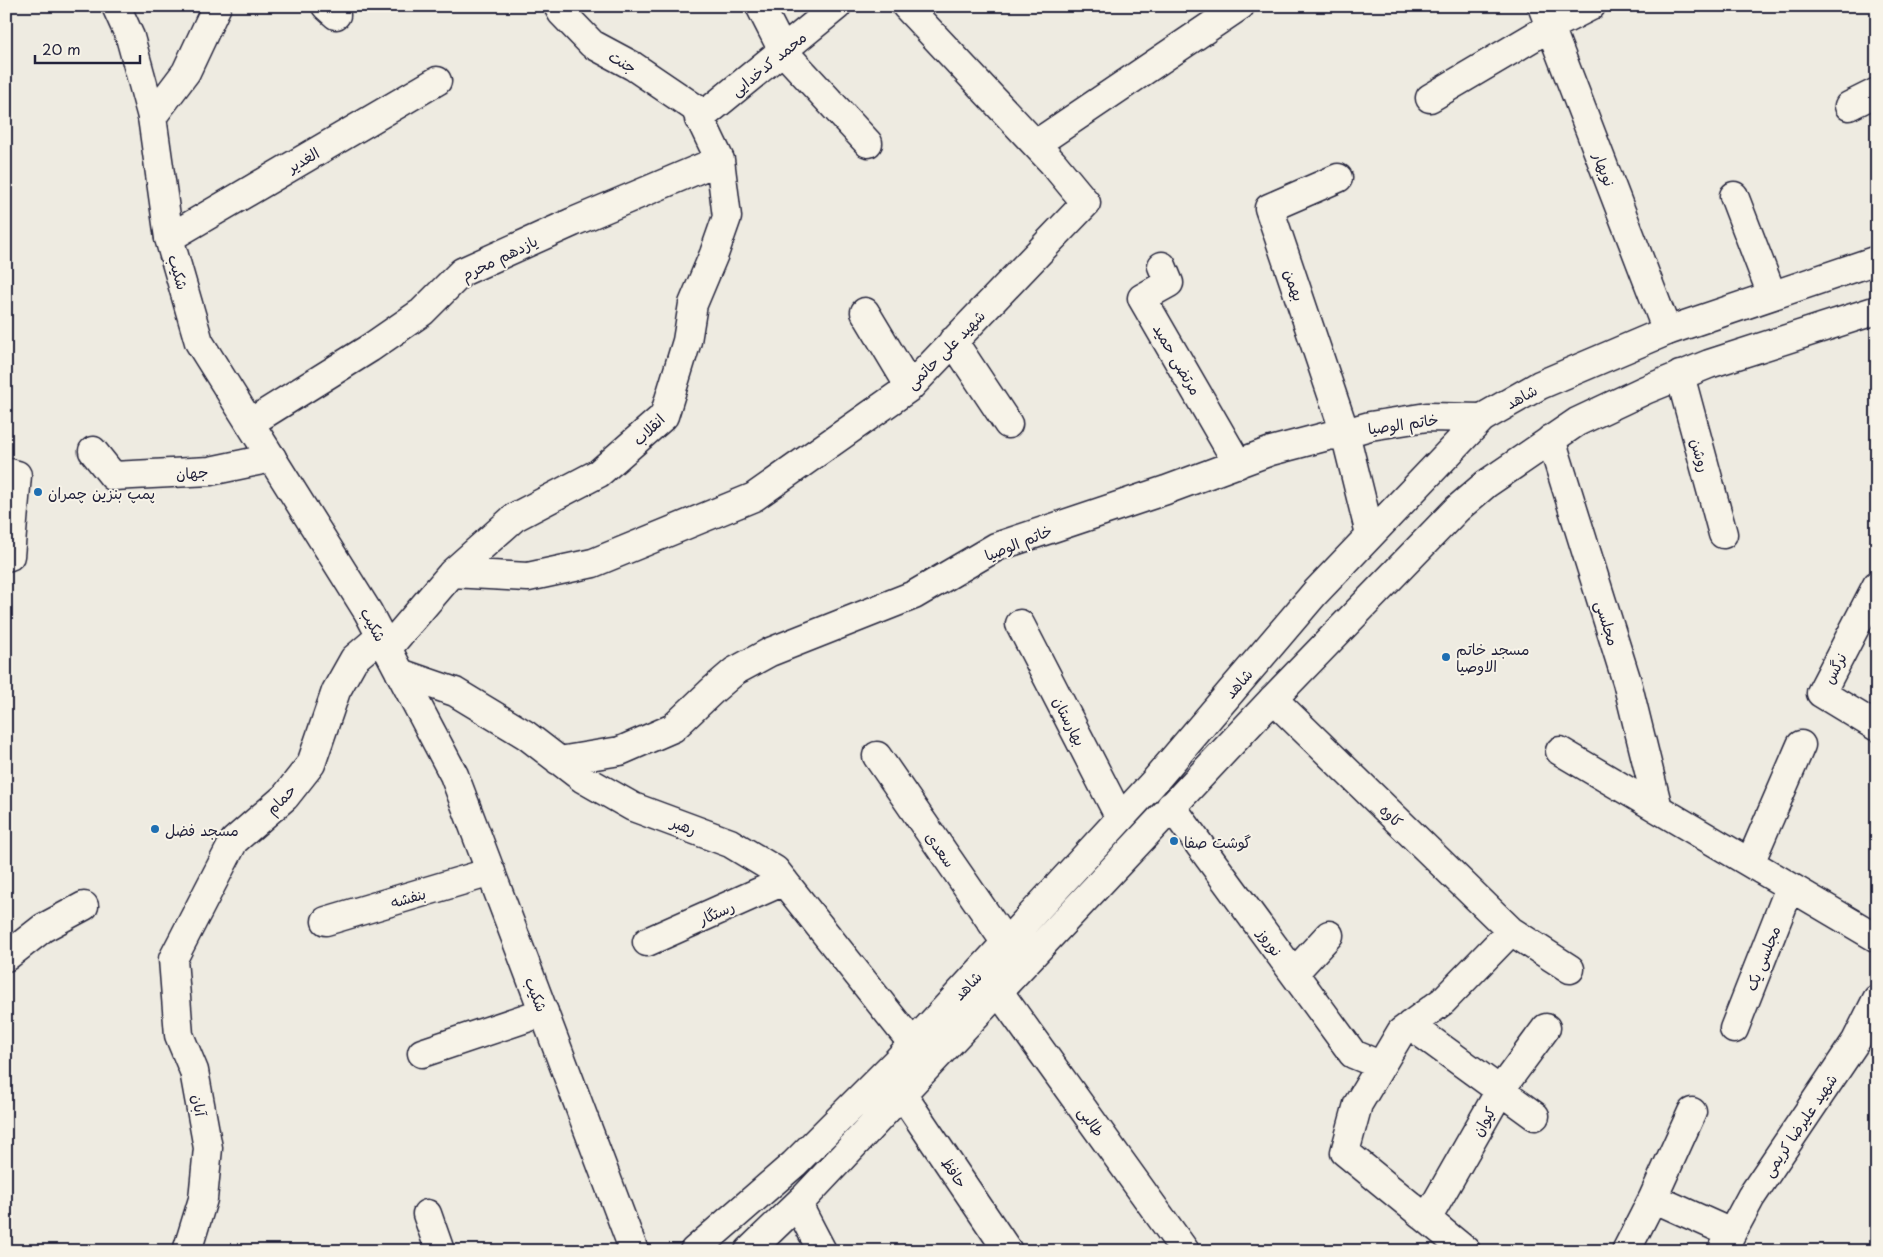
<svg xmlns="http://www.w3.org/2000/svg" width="1883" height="1257" viewBox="0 0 1883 1257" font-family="'Playpen Sans','Playpen Sans Arabic',sans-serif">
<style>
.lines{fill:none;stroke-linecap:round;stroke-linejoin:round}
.minor-casing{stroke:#22223b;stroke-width:31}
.major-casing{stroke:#22223b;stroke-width:31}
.minor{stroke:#f7f3e8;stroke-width:28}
.major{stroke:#f7f3e8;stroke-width:28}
.poi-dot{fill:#1f6fb2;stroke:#f7f3e8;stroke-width:2}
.labels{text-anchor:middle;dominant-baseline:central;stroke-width:4;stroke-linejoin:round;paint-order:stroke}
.street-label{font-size:15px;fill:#22223b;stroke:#f7f3e8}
.poi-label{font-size:15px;fill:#22223b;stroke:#f7f3e8;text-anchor:start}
</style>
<rect width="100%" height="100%" fill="#eeebe1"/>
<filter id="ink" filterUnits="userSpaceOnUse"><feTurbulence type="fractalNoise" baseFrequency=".02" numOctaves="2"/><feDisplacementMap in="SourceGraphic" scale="10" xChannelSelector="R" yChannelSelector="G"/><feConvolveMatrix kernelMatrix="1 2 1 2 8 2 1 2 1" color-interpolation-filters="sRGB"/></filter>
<g filter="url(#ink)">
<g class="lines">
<defs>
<path id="minor" d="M326 6 336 15
M760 6 783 51 868 143
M1542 6 1667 331
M1430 98 1550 27 1591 6
M1849 106 1877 92
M152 117 186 72 217 6
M699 119 837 6
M1036 144 1240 6
M1338 178 1269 208 1345 433 1370 534
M1734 196 1772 295
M169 238 437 81
M1162 266 1169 283 1142 298 1238 464
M865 312 910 387
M953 341 1008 424
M1680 375 1723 534
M250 423 370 348 422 312 462 272 573 222 720 160
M1551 439 1627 682 1658 808
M93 451 113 476 210 471 272 458
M6 472 17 475 10 556 6 557
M452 573 528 577 593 563 754 497 910 387 1086 203 1053 163 906 6
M1877 585 1821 693 1877 727
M1020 624 1120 818
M387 649 452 573 515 517 599 473 664 416 687 341 693 304 714 254 727 217 720 160 695 108 633 66 592 44 562 13 558 6
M400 673 455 692 526 735 582 778 633 807 730 843 775 870 913 1044
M1273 699 1511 931 1570 969
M1560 751 1877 938
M877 756 1006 943
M559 761 620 751 673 728 714 689 735 671 770 652 914 595 996 547 1166 490 1271 451 1328 436 1345 433 1370 426 1427 417 1482 418
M1171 806 1353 1054 1380 1065
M1750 863 1801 745
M326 921 491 872
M647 942 784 881
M6 957 43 928 84 906
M1294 973 1329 935
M999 992 1185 1251
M1410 1025 1535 1116
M1734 1029 1790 887
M422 1053 544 1012
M902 1094 1008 1251
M1653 1198 1731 1233
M798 1205 822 1251
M427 1214 440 1251
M1427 1219 1501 1089 1546 1028
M187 1251 203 1199 208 1148 194 1071 179 1035 173 959 234 841 285 797 311 764 336 691 354 659 381 636
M1466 1251 1345 1152 1358 1104 1401 1032 1443 1001 1511 931
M1626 1251 1653 1198 1692 1112
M1722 1251 1751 1197 1856 1041 1877 999"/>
<path id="major" d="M116 6 130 37 152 117 169 238 199 342 368 612 454 775 634 1251
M694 1251 794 1164 897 1061 1153 783 1315 593 1482 418 1540 385 1667 331 1877 260
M749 1251 805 1197 1273 699 1457 509 1486 484 1577 422 1645 390 1709 364 1877 310"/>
</defs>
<use href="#minor" class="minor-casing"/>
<use href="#major" class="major-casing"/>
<use href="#minor" class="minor"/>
<use href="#major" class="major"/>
</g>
</g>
<g class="poi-dot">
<circle cx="38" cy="492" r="5"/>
<circle cx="1446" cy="657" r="5"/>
<circle cx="155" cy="829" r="5"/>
<circle cx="1174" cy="841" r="5"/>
</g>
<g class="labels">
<g class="street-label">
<text transform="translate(623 61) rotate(30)">جنت</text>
<text transform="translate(768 63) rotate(-39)">محمد کدخدایی</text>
<text transform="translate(303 159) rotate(-30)">الغدیر</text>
<text transform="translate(1605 169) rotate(69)">نوبهار</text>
<text transform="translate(499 257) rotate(-26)">یازدهم محرم</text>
<text transform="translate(179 272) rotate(74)">شکیب</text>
<text transform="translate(1295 285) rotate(71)">بهمن</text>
<text transform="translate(945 349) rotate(-45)">شهید علی حاتمی</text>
<text transform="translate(1178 359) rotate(60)">مرتضی حمید</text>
<text transform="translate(1521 396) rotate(-29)">شاهد</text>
<text transform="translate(1403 423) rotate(-8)">خاتم الوصیا</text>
<text transform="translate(648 429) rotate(-44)">انقلاب</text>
<text transform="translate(1701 455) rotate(75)">روشن</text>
<text transform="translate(192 472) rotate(-4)">جهان</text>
<text transform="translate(1018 542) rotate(-22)">خاتم الوصیا</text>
<text transform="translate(1608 623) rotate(73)">مجلسی</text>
<text transform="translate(374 624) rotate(61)">شکیب</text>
<text transform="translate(1834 668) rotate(-63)">نرگس</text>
<text transform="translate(1238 683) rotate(-49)">شاهد</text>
<text transform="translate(1070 721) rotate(63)">بهارستان</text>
<text transform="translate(280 799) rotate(-46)">حمام</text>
<text transform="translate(1392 815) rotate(44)">کاوه</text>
<text transform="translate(684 825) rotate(21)">رهبر</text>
<text transform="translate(941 849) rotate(55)">سعدی</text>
<text transform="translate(408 897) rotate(-16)">بنفشه</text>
<text transform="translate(716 912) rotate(-24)">رستگار</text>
<text transform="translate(1271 942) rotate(54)">نوروز</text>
<text transform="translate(1762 958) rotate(-68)">مجلسی یک</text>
<text transform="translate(967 985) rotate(-47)">شاهد</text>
<text transform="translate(537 994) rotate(69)">شکیب</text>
<text transform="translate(200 1105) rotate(80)">آبان</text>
<text transform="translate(1092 1121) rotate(54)">طالبی</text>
<text transform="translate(1483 1121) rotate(-60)">کیوان</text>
<text transform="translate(1799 1125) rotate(-56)">شهید علیرضا کریمی</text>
<text transform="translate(955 1172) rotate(56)">حافظ</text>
</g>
<g class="poi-label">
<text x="48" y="492">پمپ بنزین چمران</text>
<text x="1456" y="648">مسجد خاتم<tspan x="1456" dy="17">الاوصیا</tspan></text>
<text x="165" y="829">مسجد فضل</text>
<text x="1184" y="841">گوشت صفا</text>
</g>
</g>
<rect width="1883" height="1257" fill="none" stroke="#f7f3e8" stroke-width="25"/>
<rect x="12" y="12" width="1858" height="1232" fill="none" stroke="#22223b" stroke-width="2" filter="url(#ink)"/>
<path d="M35 55v8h105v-8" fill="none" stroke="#22223b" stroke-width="2.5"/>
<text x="42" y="55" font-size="15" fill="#22223b" stroke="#f7f3e8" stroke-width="4" paint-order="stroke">20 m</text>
</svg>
